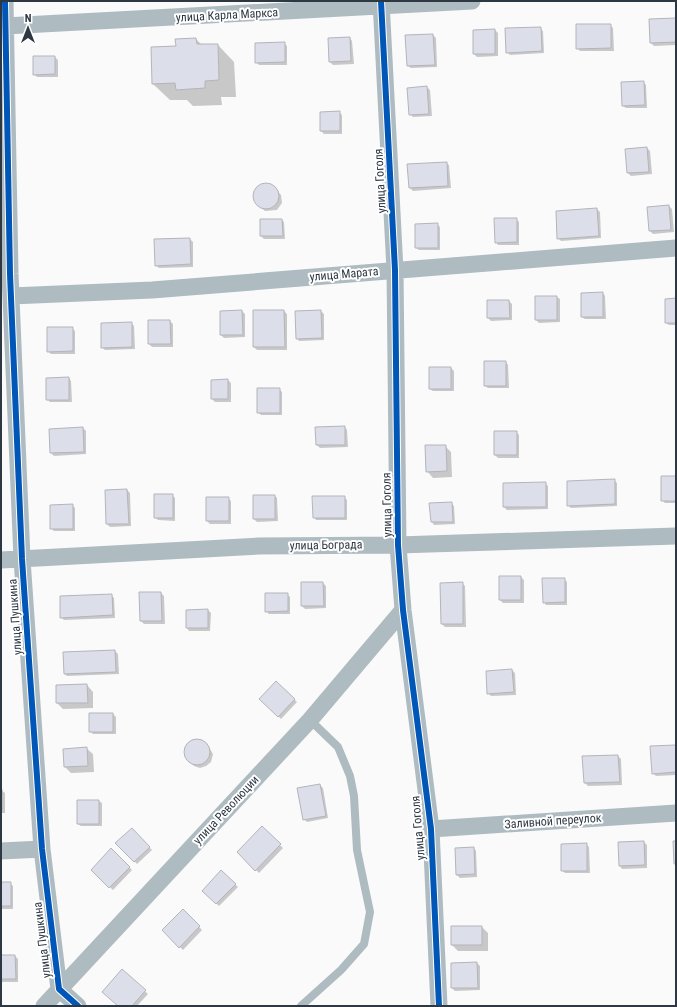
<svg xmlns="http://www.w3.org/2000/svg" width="677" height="1007" viewBox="0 0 677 1007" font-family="'Roboto Condensed',sans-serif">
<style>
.shadow{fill:#0003}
.building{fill:#dcdeea;stroke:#b4b5ba}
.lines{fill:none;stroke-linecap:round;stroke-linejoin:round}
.lane{stroke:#aebbc1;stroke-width:8}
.street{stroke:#aebbc1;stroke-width:17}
.cycleway-casing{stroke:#fff;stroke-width:8}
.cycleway{stroke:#0057b8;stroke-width:6}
.labels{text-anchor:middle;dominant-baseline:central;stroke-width:4;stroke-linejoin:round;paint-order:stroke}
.street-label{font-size:12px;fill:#2e3843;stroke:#fff}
</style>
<rect width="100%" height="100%" fill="#fafafa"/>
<path class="shadow" d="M676 19V45L654 46 651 43Z
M610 25 613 28 614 51H580L577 48Z
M540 28 543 31 544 53 510 55 507 52Z
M495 30 498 33V56L477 57 474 54Z
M433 35 436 38 437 67 411 68 408 66 406 36Z
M350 38 352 41 354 64 333 65 330 62Z
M196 39 202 45H218L234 62 236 97H221L222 105 193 106 187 100H170L153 84 177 47Z
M284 43 287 46V65H259L256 62Z
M55 57 58 60V77H37L34 74Z
M643 82 646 85 647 108H626L623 106Z
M427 87 430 90 432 116 413 117 410 114Z
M339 112 342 115V134H324L321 131Z
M647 148 650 151 652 174 631 176 628 173 626 150Z
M446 163 449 165 451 188 413 191 410 188 408 165Z
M261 185 273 186 281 195 282 203 277 210 265 211 259 206 254 199 255 191Z
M669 206 672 209 674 232 653 234 650 231Z
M597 209 600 212 601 238 561 241 558 238Z
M516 219 519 222V245H498L496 242Z
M261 220H282L284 222 285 239H264L261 236Z
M437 224 440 227V250H419L416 248Z
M190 239 193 242V267L159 268 156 265Z
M603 293 605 296 606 319H585L582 317Z
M557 297 560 299V322L539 323 536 320Z
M676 299V325H669L666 323Z
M509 301 512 304V320L491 321 488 318Z
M242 311 245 314V337L224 338 221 335Z
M254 311H284L287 314V350H257L254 347Z
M321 311 324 314V340L299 341 297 338Z
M170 321 173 324V347H152L149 344Z
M131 323 134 326 135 349 105 350 102 347Z
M72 328 75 331V354H51L48 351Z
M506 362 508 365 509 388H488L485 386Z
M451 368 454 371V391H433L430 389Z
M69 378 71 381 72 402H50L47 399Z
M228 380 231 383V402H215L212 399Z
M279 389 282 392V415H261L258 412Z
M345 427 347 430 348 447 320 448 317 445Z
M83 428 86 431V454L54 456 51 453Z
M495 432H516L519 435V458H498L495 455Z
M445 446 451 452 452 477 433 478 427 471Z
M676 477V503H665L662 500Z
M614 480 617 483V506L571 508 568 505Z
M545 483 548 486V509L507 510 504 507Z
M127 490 130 493 131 526 110 527 107 524Z
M172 495 175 498V521L158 520 155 517Z
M275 496 277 498 278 521 257 522 254 519Z
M344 497 347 500V520H316L314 517Z
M207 498H228L231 501V524H210L207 521Z
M451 503 454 506 455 524 434 525 432 522Z
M72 505 75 508V531H54L51 528Z
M521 577 524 580V603H503L500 600Z
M564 579 567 582V605H546L544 602Z
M302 583H323L326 586V608L305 609 302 606Z
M462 583 465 586 466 627H445L442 624Z
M161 593 164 596 165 624H144L141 621Z
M287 594 290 597V614H269L266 611Z
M111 595 114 598 115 618 64 620 61 617Z
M208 610 211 613 210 631H189L187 628Z
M115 651 118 654 119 674 67 676 64 673Z
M512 670 515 673 516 695 491 696 488 693Z
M276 682 297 702 281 719 260 699Z
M87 685 93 692V708L63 709 57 703V686Z
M113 714 116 717V734H93L90 731Z
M196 740 202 741 207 744 213 754 211 762 206 766 200 768 194 766 186 757 185 748 190 742Z
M676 746V775L656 776 653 773Z
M86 748 93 754 94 772 71 773 65 767Z
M618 756 621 759 622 785 588 786 585 783 584 757Z
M320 785 323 788 328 818 307 822 304 819Z
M1 790 5 793V813H1Z
M99 801 102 803V826H81L78 824Z
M262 828 283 848 259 873 238 852Z
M132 830 152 850 137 864 117 843Z
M644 842 647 845V868L622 869 620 866Z
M586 844 589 847 590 873H565L562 870Z
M474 848 476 851 477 877 460 878 457 875Z
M112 850 132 870 113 890 92 870Z
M221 872 238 887 219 906 203 891Z
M1 883H10L13 886V909H1Z
M183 910 202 930 183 950 163 930Z
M452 927H482L488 933V951H458L452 945Z
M1 956H15L18 959V982H1Z
M477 963 480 966V990L455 991 452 988Z
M122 970 148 994 137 1006H119Z"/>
<path class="building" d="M676 18V42L650 43 649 19Z
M576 24H611V48L576 49Z
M541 27 542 51 506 53 505 28Z
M495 29V54H473V30Z
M433 34 435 65 407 66 405 35Z
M350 37 351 61 329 62 328 38Z
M196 38 197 44H218L219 80 205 81V88L176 90 175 83 152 84 151 47 176 46 175 39Z
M285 42V62L255 63V43Z
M33 56H55V74L33 75Z
M644 81 645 105 622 106 621 82Z
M427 86 429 114 409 115 407 88Z
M340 111V131H320V112Z
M647 147 649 172 627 173 625 149Z
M447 162 448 186 409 188 407 164Z
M253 196a13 13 0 1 1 26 0a13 13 0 1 1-26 0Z
M669 205 671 230 649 231 647 207Z
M597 208 599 236 557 239 556 211Z
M494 218H517V242L495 243Z
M260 219H282L283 236H260Z
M438 223V248H415V224Z
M190 238 191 264 155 266 154 239Z
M603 292V317H581V293Z
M535 296H557V320H535Z
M676 298V323H665V299Z
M487 300H509L510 318H487Z
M242 310 243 335H220V311Z
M253 310H284L285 347H253Z
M321 310 322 338 296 339 295 311Z
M148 320H170L171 344H148Z
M132 322V347L101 348V323Z
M47 327H73V351L47 352Z
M484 361H506V386H484Z
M429 367H451V389H429Z
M69 377V400H46V378Z
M228 379V399H211V380Z
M257 388H280V413H257Z
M345 426V445H316L315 427Z
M83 427 84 452 50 453 49 429Z
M494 431H517V455H494Z
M425 445H446L447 471 426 472Z
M661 476H676V501H661Z
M615 479V504L567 506V481Z
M546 482V507H503V483Z
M127 489 129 524H106L105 490Z
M154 494H173V518H154Z
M253 495H275V519H253Z
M312 496H345V518H313Z
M206 497H229V521H206Z
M452 502 453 522H431L429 503Z
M73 504V529H50V505Z
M499 576H521V600H499Z
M542 578H565V602L543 603Z
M301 582H323L324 606H301Z
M463 582V624H441L440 583Z
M139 592H161L162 621H140Z
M265 593H288V611L265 612Z
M112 594 113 615 60 618V596Z
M208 609V628H186V610Z
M115 650 116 672 64 674 63 652Z
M512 669 514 692 487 694 486 671Z
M276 681 295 699 278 717 259 699Z
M87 684 88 703H56V685Z
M89 713H113V732H89Z
M184 752a13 13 0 1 1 26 0a13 13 0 1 1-26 0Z
M676 745V772L652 774 650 746Z
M87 747 88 766 64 767 63 749Z
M618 755 620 782 584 783 582 756Z
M320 784 326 816 303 820 297 788Z
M1 789H2V810H1Z
M77 800H99V824H77Z
M262 826 281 844 255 871 237 852Z
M132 828 150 847 134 862 115 843Z
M644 841 645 865 619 866 618 842Z
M673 841H676V864H674Z
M587 843V871H561V844Z
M474 847 475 874 456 875 455 848Z
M111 848 130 867 109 888 91 870Z
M221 870 236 884 216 904 202 891Z
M1 882H11V906H1Z
M183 909 200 926 179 948 162 930Z
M451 926H482V945H451Z
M1 955H15L16 979H1Z
M477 962 478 988H451V963Z
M122 969 146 990 132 1006H118L102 992Z"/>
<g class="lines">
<path class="lane" d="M301 1006 341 970 364 944 370 912 357 850 354 796 350 776 338 747 310 720"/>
<path class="street" d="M5 1 10 274 22 559 42 849 59 989 78 1006
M381 1 395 270 398 545 403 610 431 829 439 1006
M5 26 472 1
M11 296 152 290 676 248
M1 560 259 546 398 545 676 536
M431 829 676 813
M1 851 42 849
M44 1006 310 720 403 610"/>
<defs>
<path id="cycleway" d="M5 1 10 274 22 559 42 849 59 989 78 1006
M381 1 395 270 398 545 403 610 431 829 439 1006"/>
</defs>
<use href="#cycleway" class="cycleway-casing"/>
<use href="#cycleway" class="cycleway"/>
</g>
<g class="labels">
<g class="street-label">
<text transform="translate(227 15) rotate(-3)">улица Карла Маркса</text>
<text transform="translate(380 181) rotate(-93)">улица Гоголя</text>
<text transform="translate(344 274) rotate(-5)">улица Марата</text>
<text transform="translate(387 505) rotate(-91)">улица Гоголя</text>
<text transform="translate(326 545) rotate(-1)">улица Бограда</text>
<text transform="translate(15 617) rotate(-94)">улица Пушкина</text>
<text transform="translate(226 810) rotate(-47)">улица Революции</text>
<text transform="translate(553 821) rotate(-4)">Заливной переулок</text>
<text transform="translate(418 828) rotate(-95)">улица Гоголя</text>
<text transform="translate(42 940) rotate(-97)">улица Пушкина</text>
</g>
</g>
<rect width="677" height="1007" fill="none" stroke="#2e3843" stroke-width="4"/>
<g transform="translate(28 28)" stroke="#ffffff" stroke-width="3" paint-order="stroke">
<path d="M0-3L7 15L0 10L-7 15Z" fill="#2e3843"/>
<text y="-6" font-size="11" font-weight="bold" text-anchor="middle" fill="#2e3843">N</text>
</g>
</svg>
